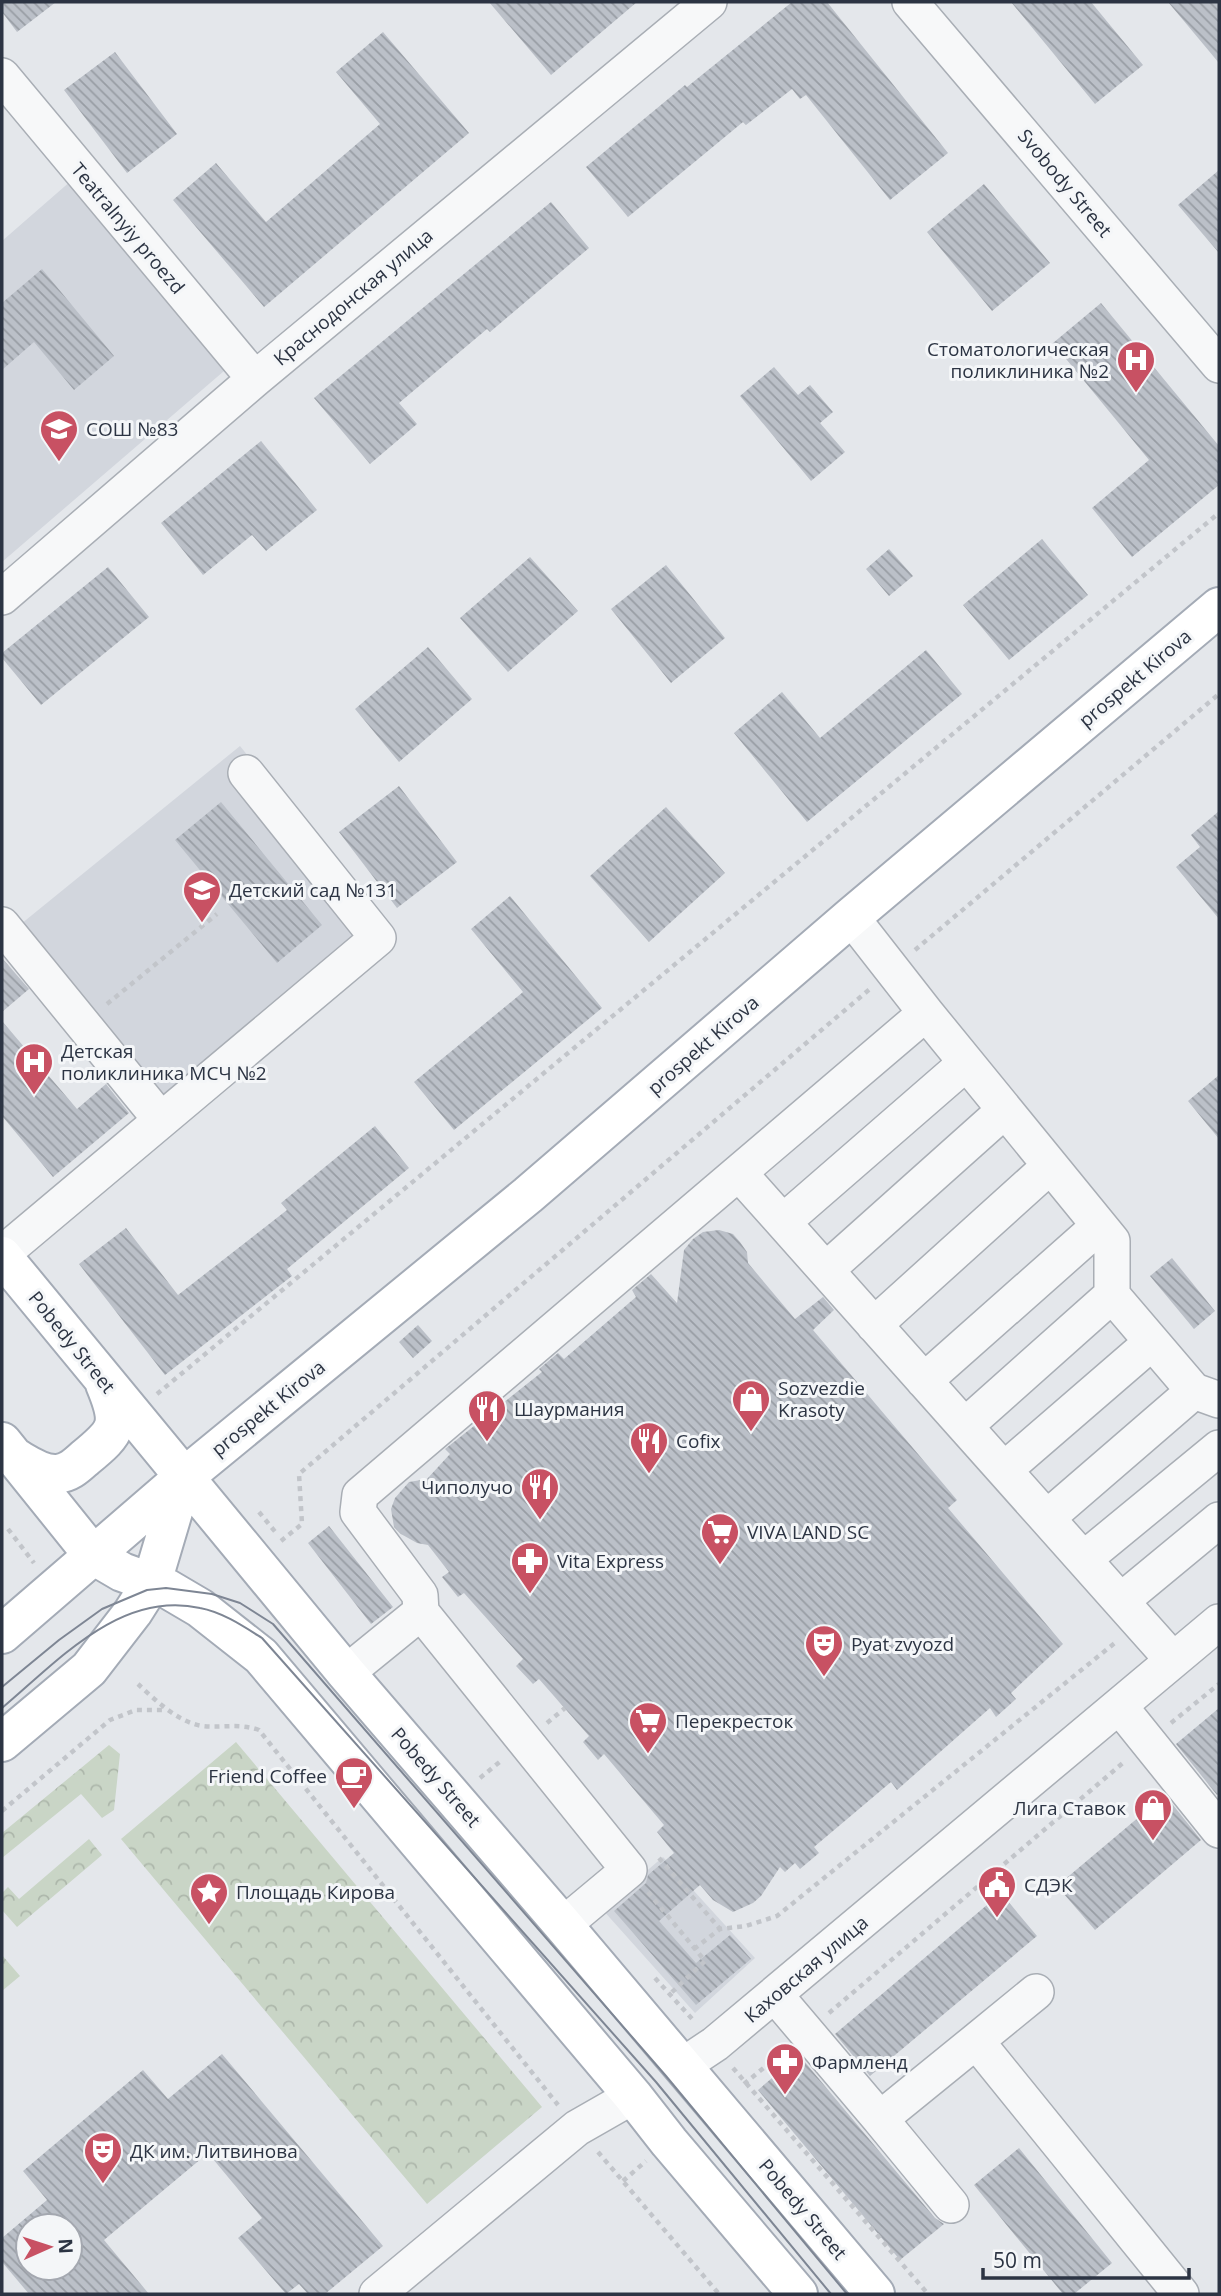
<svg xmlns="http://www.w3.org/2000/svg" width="1221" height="2296" viewBox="0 0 1221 2296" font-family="'Open Sans',sans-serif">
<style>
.built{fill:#d2d6dd}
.park{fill:url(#park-crowns)}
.building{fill:url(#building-back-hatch);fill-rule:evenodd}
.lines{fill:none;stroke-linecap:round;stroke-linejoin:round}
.minor-casing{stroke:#a9aeb5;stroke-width:38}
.major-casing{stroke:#a4abb6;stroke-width:42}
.path{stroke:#c2c5ca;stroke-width:4.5;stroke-dasharray:5 5;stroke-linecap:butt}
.minor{stroke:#f7f8f9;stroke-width:35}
.major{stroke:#fff;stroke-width:38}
.tram{stroke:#7e8694;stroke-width:2}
.labels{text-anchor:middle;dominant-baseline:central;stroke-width:6;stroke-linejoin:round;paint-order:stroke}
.street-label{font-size:19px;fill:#2c3443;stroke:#f4f6f8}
.poi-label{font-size:19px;fill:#2c3443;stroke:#f4f6f8;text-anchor:start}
</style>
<defs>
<pattern id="park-crowns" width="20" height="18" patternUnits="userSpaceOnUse" patternTransform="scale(1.75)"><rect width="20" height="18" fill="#c9d5c6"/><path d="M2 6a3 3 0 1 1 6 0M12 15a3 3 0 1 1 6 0" fill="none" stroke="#adb7ab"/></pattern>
<pattern id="building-back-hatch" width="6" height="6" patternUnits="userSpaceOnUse" patternTransform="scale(1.75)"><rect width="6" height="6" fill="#bbc0c8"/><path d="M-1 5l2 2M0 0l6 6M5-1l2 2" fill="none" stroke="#989da4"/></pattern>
</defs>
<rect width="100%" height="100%" fill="#e4e7eb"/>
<path class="built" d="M72 180 231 365 2 562V241Z
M240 746 383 923 165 1101 21 924Z
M663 1857 755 1958 695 2013 602 1909Z"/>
<path class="park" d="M236 1742 542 2107 427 2204 121 1839Z
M109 1745 120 1754 114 1810 102 1818 81 1794 2 1858V1833Z
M89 1839 102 1855 17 1927 2 1910V1893L8 1887 19 1899Z
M2 1955 20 1976 2 1991Z"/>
<path class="building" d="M2 2H56L17 32 2 12Z
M489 2H637L551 75Z
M792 2H827L948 153 890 200 806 95 800 99 792 89 746 125 743 122 628 217 586 167 685 85 687 87Z
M1011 2H1091L1143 65 1095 104Z
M1168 2H1219V63Z
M383 32 469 133 264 307 173 200 216 163 266 222 380 124 336 72Z
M115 52 177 134 127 173 64 90Z
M1219 170V253L1178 205Z
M984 184 1050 263 992 311 927 232Z
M551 202 589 248 490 332 487 329 399 403 417 424 370 464 314 398Z
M42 269 114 356 74 390 34 342 2 370V303Z
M1101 303 1219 446V485L1132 557 1092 508 1149 460 1053 343Z
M774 367 798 395 810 385 833 412 820 423 845 452 811 481 740 396Z
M261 441 317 510 266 551 252 535 203 575 161 523Z
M1042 539 1088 595 1009 660 963 605Z
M889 549 913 576 889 596 866 569Z
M530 557 578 611 508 672 460 618Z
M666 565 725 638 671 683 611 609Z
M108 567 149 617 41 705 2 658V653Z
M428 647 472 699 399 762 355 709Z
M926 650 962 694 807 822 734 733 782 692 820 738Z
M399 786 457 862 397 908 339 832Z
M221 802 322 925 277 963 175 840Z
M666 807 725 873 649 942 590 876Z
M1219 811V919L1176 867 1200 847 1191 835Z
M510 896 602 1008 454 1130 414 1082 523 992 471 929Z
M2 958 29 989 2 1012Z
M2 1021 77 1109 106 1084 129 1113 53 1177 2 1116Z
M1219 1075V1139L1188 1101Z
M375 1126 409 1168 287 1269 292 1276 165 1375 79 1264 126 1228 178 1295 287 1210 281 1203Z
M719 1230 733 1234 740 1242 747 1252 748 1263 795 1319 823 1297 834 1310 813 1330 957 1500 948 1508 1063 1644 1011 1693 1016 1699 996 1717 990 1708 897 1790 891 1782 814 1847 819 1853 800 1869 795 1863 785 1872 780 1867 761 1896 753 1903 733 1912 713 1900 700 1885 659 1921 696 1963 730 1935 751 1959 696 2005 614 1911 646 1883 648 1875 674 1853 657 1832 664 1825 604 1754 598 1760 583 1742 589 1736 539 1679 533 1684 516 1666 523 1659 464 1593 458 1597 442 1577 449 1572 428 1545 417 1543 401 1534 394 1527 391 1509 395 1498 409 1482 427 1479 450 1454 445 1449 542 1372 539 1369 558 1353 564 1359 636 1297 632 1290 651 1274 677 1303 684 1250 693 1239 703 1232Z
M1172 1258 1215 1311 1194 1329 1150 1276Z
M418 1325 432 1341 413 1358 399 1342Z
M329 1526 393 1607 371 1624 308 1543Z
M1219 1708V1793L1217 1795 1176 1744Z
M1165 1795 1201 1840 1095 1930 1057 1886Z
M1001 1893 1037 1936 870 2076 835 2034Z
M222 2054 383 2246 325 2294H308L299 2284 286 2294 238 2238 262 2218 208 2153 104 2240 149 2294H29L2 2262V2238L47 2200 23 2171 143 2070 168 2099ZM28 2226H70V2268H28Z
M799 2055 935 2218 944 2224 900 2260 758 2090Z
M1019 2148 1112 2263 1074 2294H1063L974 2185Z"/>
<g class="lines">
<defs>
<path id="minor" d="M910 2 1219 365
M2 76 255 379
M2 597 255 379 709 2
M851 917 926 1013 1112 1241V1295L1194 1391 1219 1400
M2 925 161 1120
M739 1173 1173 1660
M783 1222 966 1063
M2 1254 378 938 246 773
M826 1270 1005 1110
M874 1325 1050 1166
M924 1381 1099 1226
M965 1426 1112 1295
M1004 1470 1151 1343
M1047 1518 1194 1391
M1084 1559 1219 1448
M1121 1601 1219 1520
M346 1673 421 1612
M1120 1707 1219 1830
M563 1925 629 1870 421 1612 420 1595 358 1512 360 1495 926 1013
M1036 1992 976 2041 1181 2294
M775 1995 880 2119 976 2041
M682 2066 715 2044 1219 1622
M880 2119 951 2205
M377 2294 577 2128 633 2096"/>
<path id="major" d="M2 1256 346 1673 563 1925 875 2294
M2 1442 93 1555 122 1572 166 1588 200 1608 261 1656 633 2096 669 2142 798 2294
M16 1458C28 1465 42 1475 57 1474 69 1473 76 1466 85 1458 118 1431 122 1425 105 1384
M2 1634 183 1478 528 1195 851 917 1219 607
M2 1742 89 1669 133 1612 152 1582 183 1478"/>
</defs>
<use href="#minor" class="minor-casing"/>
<use href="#major" class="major-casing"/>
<path class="path" d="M915 950 1219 694
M107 1004 217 914
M157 1394 1219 513
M259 1512 277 1534
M8 1529 34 1563
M281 1541 302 1524 299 1474 871 988
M138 1684C155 1700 179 1723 203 1726 223 1728 239 1723 259 1730L558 2105
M547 1723 565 1708
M1171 1723 1219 1684
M480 1778 502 1760
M2 1811 110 1720 136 1710H165
M659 1858 720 1929
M648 1892 705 1961 670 1994
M694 1949 720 1929 746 1926 777 1916 1116 1642
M655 1978 694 2021
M829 2013 1124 1762
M733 2068 928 2294
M744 2084 783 2052
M598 2152 719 2294
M623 2181 646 2161"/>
<use href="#minor" class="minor"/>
<use href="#major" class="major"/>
<path class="tram" d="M2 1687 59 1640 102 1609 147 1590 166 1588 212 1594 240 1603 273 1624 666 2076 847 2294
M2 1708C57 1662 120 1590 200 1608 222 1612 243 1626 262 1638L656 2082 831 2294"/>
</g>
<defs>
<symbol id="hospital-pin" viewBox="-11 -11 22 30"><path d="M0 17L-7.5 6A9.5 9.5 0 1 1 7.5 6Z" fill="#c85163" stroke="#f4f6f8"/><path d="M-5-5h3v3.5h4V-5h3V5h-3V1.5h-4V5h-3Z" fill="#fff"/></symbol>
<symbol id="school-pin" viewBox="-11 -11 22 30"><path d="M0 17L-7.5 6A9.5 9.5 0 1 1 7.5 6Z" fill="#c85163" stroke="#f4f6f8"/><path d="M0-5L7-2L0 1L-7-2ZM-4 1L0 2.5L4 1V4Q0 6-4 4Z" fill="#fff"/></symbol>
<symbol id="shop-pin" viewBox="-11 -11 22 30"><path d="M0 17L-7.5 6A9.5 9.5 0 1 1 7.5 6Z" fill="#c85163" stroke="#f4f6f8"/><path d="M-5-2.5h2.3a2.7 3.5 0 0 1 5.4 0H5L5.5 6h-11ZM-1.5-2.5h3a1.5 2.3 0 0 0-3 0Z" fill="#fff"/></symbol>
<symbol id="restaurant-pin" viewBox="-11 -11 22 30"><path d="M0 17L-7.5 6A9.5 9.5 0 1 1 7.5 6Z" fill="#c85163" stroke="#f4f6f8"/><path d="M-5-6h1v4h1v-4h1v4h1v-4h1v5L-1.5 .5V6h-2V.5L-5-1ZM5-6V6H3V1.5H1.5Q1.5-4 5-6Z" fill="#fff"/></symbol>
<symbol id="supermarket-pin" viewBox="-11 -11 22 30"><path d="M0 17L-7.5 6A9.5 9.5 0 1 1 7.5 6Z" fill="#c85163" stroke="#f4f6f8"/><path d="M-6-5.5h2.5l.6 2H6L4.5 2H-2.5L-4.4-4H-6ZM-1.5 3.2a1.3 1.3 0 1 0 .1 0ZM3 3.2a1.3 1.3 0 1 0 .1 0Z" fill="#fff"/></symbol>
<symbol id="pharmacy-pin" viewBox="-11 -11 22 30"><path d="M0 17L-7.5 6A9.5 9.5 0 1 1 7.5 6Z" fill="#c85163" stroke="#f4f6f8"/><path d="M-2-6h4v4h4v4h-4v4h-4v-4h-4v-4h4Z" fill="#fff"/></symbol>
<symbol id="theatre-pin" viewBox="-11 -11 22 30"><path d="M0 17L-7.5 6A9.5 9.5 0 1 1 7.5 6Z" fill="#c85163" stroke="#f4f6f8"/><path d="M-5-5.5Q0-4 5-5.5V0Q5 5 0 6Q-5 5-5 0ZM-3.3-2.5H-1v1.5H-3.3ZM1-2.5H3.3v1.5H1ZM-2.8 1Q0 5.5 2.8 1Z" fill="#fff"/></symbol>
<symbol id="cafe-pin" viewBox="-11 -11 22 30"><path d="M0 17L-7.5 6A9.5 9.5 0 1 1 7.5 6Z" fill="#c85163" stroke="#f4f6f8"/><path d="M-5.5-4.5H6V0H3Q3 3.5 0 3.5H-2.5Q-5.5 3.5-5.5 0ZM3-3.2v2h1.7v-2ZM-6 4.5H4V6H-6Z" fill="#fff"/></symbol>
<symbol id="civic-pin" viewBox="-11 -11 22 30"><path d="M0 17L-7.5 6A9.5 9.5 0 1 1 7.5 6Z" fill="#c85163" stroke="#f4f6f8"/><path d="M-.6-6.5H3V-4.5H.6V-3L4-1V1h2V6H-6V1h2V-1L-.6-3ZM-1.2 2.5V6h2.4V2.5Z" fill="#fff"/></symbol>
<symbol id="sight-pin" viewBox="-11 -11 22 30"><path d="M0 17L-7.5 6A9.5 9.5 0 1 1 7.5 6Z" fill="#c85163" stroke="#f4f6f8"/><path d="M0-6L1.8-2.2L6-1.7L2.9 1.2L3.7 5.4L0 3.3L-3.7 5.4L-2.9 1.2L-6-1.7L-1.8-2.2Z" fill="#fff"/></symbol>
</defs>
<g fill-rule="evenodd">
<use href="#hospital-pin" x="1114" y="338" width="44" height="60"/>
<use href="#school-pin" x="37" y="407" width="44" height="60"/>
<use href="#school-pin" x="180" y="868" width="44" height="60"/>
<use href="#hospital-pin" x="12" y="1040" width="44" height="60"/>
<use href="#shop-pin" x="729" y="1377" width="44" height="60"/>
<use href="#restaurant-pin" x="465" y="1387" width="44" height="60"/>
<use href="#restaurant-pin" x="627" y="1419" width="44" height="60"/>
<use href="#restaurant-pin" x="518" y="1465" width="44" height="60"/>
<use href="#supermarket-pin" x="698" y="1510" width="44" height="60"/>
<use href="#pharmacy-pin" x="508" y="1539" width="44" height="60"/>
<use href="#theatre-pin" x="802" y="1622" width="44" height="60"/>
<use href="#supermarket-pin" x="626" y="1699" width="44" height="60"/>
<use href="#cafe-pin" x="332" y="1754" width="44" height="60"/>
<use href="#shop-pin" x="1131" y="1786" width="44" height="60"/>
<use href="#civic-pin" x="975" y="1863" width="44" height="60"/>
<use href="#sight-pin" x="187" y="1870" width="44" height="60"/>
<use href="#pharmacy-pin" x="763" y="2040" width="44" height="60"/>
<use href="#theatre-pin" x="81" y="2129" width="44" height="60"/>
</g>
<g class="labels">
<g class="street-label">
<text transform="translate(1065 183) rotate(50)">Svobody Street</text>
<text transform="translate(128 228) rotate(50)">Teatralnyiy proezd</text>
<text transform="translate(353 297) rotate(-40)">Краснодонская улица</text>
<text transform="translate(1135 678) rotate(-40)">prospekt Kirova</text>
<text transform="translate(703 1045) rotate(-41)">prospekt Kirova</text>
<text transform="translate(72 1342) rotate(51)">Pobedy Street</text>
<text transform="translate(268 1408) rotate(-39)">prospekt Kirova</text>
<text transform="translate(436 1777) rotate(49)">Pobedy Street</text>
<text transform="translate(806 1969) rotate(-40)">Каховская улица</text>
<text transform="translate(803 2209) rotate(50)">Pobedy Street</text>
</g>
<g class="poi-label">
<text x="1109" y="349" text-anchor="end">Стоматологическая<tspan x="1109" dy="22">поликлиника №2</tspan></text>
<text x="86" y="429">СОШ №83</text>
<text x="229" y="890">Детский сад №131</text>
<text x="61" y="1051">Детская<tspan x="61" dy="22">поликлиника МСЧ №2</tspan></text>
<text x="778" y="1388">Sozvezdie<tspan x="778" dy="22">Krasoty</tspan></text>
<text x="514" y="1409">Шаурмания</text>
<text x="676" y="1441">Cofix</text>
<text x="513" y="1487" text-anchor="end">Чиполучо</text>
<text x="747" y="1532">VIVA LAND SC</text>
<text x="557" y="1561">Vita Express</text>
<text x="851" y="1644">Pyat zvyozd</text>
<text x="675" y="1721">Перекресток</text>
<text x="327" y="1776" text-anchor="end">Friend Coffee</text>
<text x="1126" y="1808" text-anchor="end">Лига Ставок</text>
<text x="1024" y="1885">СДЭК</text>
<text x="236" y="1892">Площадь Кирова</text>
<text x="812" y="2062">Фармленд</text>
<text x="130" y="2151">ДК им. Литвинова</text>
</g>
</g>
<rect width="1221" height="2296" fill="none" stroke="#2c3443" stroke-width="7"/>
<g transform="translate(49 2247) rotate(87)"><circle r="33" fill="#f4f6f8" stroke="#a4a8b0" stroke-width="2"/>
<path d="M0-5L12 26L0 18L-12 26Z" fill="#c85163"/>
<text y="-10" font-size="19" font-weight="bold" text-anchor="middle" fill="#2c3443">N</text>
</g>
<path d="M983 2268v10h206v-10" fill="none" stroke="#2c3443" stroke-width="3.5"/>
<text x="993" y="2268" font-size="21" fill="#2c3443" stroke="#f4f6f8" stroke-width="5" paint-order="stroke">50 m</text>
</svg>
